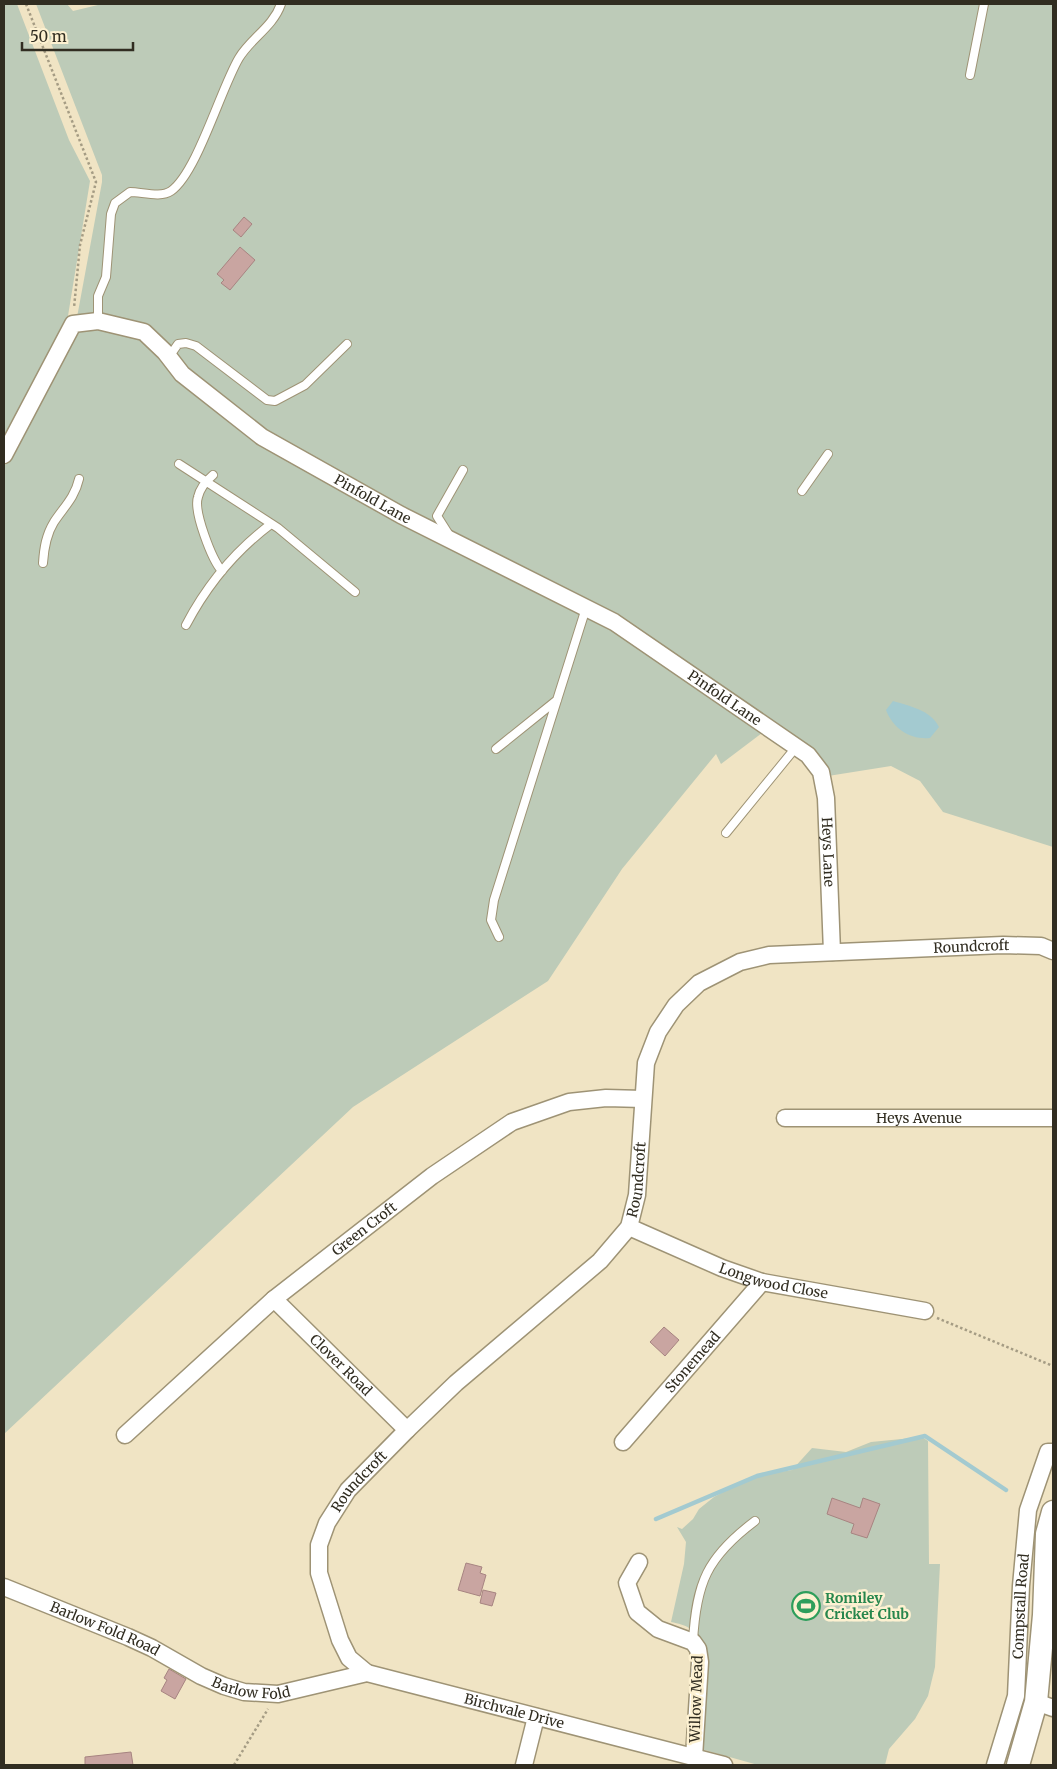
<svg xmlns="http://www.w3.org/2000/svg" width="1057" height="1769" viewBox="0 0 1057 1769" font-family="Merriweather,serif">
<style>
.green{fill:#bdcbb8}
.water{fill:#a3cad0}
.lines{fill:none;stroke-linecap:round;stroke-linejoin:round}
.stream{stroke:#a3cad0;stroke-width:4.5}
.building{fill:#c9a5a1;stroke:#a78481}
.service-casing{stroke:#9e9375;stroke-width:10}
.minor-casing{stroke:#9e9375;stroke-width:19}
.secondary-casing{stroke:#9e9375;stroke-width:25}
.path{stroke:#a59c84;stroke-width:2.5;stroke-dasharray:2.5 2.5;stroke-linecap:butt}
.service{stroke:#fff;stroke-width:8}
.minor{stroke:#fff;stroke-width:16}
.secondary{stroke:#fff;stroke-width:22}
.labels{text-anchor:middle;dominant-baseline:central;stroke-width:5;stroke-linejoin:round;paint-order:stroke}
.street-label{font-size:14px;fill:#312d21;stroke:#fdf1d1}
.leisure-label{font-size:14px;font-weight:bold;fill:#27864d;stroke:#fdf1d1;text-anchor:start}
</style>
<rect width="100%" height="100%" fill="#f0e4c4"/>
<path class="green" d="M4 4H17L69 140 90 181 67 322 4 439Z
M36 4H67L73 11 102 4H1053V847L943 812 920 781 891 766 828 776 766 730 721 764 716 754 622 869 548 981 353 1107 4 1434V467L73 339 102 182V175Z
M922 1437 928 1441 929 1564H940L935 1667 928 1696 915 1719 889 1749 885 1765H758L701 1749V1644C695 1628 686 1625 671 1622L684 1564 686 1542 677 1527 682 1529 693 1519 699 1509 714 1497 738 1484 767 1474 792 1470 812 1448 846 1452 871 1442Z"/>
<path class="water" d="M893 701C909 706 931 710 939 727L930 738C911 740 893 729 886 710Z"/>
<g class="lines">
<path class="stream" d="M656 1519 757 1476 925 1436 1006 1490"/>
</g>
<path class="building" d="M244 217 252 224 241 237 233 230Z
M240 247 255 260 230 290 221 283 224 280 217 274Z
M664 1327 679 1340 665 1356 650 1342Z
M832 1498 860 1508 863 1498 880 1504 867 1538 851 1533 854 1524 827 1514Z
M466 1563 482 1567 480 1573 486 1575 480 1596 458 1590Z
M483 1590 496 1593 492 1606 480 1603Z
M169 1669 186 1679 175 1699 161 1691 167 1680 164 1678Z
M131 1752 133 1765H85V1757Z"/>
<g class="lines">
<defs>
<path id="service" d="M970 75 984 4
M98 321V296L106 277 111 214 115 203 130 192C142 192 161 198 171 191 197 173 221 88 239 58 251 38 273 27 281 4
M169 357 178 344 186 343 196 346 267 400 275 401 305 385 347 344
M179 464 278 528 355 592
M213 475C206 481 200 488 198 497 193 511 212 560 222 571
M802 491 828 454
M449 535 437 516 463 470
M43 563C44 548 46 535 54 522 64 507 75 497 79 479
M186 625C207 585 235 551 271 524
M496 749 557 700
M726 833 797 746
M499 937 491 920 494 900 586 608
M693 1642C696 1583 707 1557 755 1521"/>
<g id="minor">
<path id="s1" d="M4 455 73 324 98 321 144 332 165 352 182 374 262 437 401 515 614 622 808 755 821 772 826 798 832 952"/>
<path id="s2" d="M785 1118H1053"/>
<path id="s3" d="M629 1227 722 1268 762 1282 925 1311"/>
<path id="s4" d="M274 1299 407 1430"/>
<path id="s5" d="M125 1435 274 1299 432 1176 512 1122 569 1102 606 1098 643 1099"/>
<path id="s6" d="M623 1442 762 1282"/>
<path d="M639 1562 627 1583 637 1612 658 1629 693 1642 698 1649 700 1662 694 1757"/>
<path id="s7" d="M4 1587 128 1637 152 1648 201 1676 224 1686 244 1692 278 1694 367 1673 724 1765"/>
<path id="s8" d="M367 1673 349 1658 340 1640 319 1573V1545L327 1523 348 1490 407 1430 456 1383 600 1261 629 1227 637 1195 646 1063 658 1032 676 1005 699 983 740 962 769 955 1003 945 1041 946 1053 951"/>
<path d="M1036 1702 1053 1708"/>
<path d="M524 1765 536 1717"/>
<path id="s9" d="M995 1765 1016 1696 1021 1586 1028 1510 1048 1452H1053"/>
</g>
<path id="secondary" d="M1018 1765 1036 1702 1044 1615 1047 1534 1053 1512"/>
</defs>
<use href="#service" class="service-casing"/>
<use href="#minor" class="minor-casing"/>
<use href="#secondary" class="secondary-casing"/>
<path class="path" d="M26 4 96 182 80 245 74 308
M937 1318 1053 1366
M234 1765 268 1709"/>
<use href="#service" class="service"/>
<use href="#minor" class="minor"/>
<use href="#secondary" class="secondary"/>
</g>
<defs>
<symbol id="stadium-ring" viewBox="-11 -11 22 22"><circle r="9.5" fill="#fdf1d1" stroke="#2e9e5b" stroke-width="1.5"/><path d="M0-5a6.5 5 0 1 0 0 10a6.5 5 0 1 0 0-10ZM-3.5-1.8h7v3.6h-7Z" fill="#2e9e5b"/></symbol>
</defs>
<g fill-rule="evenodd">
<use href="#stadium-ring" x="790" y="1590" width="32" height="32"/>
</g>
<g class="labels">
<g class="street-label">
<text stroke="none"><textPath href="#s1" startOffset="506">Pinfold Lane</textPath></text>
<text stroke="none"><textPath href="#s1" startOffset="911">Pinfold Lane</textPath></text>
<text stroke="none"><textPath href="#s1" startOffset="1114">Heys Lane</textPath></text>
<text stroke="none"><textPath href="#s8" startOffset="1131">Roundcroft</textPath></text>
<text stroke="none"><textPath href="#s2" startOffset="134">Heys Avenue</textPath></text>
<text stroke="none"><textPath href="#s8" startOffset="638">Roundcroft</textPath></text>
<text stroke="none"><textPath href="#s5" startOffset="316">Green Croft</textPath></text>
<text stroke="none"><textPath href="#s3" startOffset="155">Longwood Close</textPath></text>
<text stroke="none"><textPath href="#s6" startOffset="106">Stonemead</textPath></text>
<text stroke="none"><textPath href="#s4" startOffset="94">Clover Road</textPath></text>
<text stroke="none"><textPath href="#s8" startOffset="218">Roundcroft</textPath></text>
<text stroke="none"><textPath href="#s9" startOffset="162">Compstall Road</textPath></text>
<text stroke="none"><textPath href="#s7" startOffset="109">Barlow Fold Road</textPath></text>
<text stroke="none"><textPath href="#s7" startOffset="269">Barlow Fold</textPath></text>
<text transform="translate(696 1699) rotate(-88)">Willow Mead</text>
<text stroke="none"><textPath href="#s7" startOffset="540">Birchvale Drive</textPath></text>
</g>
<g class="leisure-label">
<text x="825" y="1598">Romiley<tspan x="825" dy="16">Cricket Club</tspan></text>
</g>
</g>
<rect width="1057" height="1769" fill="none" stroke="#312d21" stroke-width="10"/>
<path d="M22 42v8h111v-8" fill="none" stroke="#312d21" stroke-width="2.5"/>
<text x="30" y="42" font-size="15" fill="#312d21" stroke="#fdf1d1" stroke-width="4" paint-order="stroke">50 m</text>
</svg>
